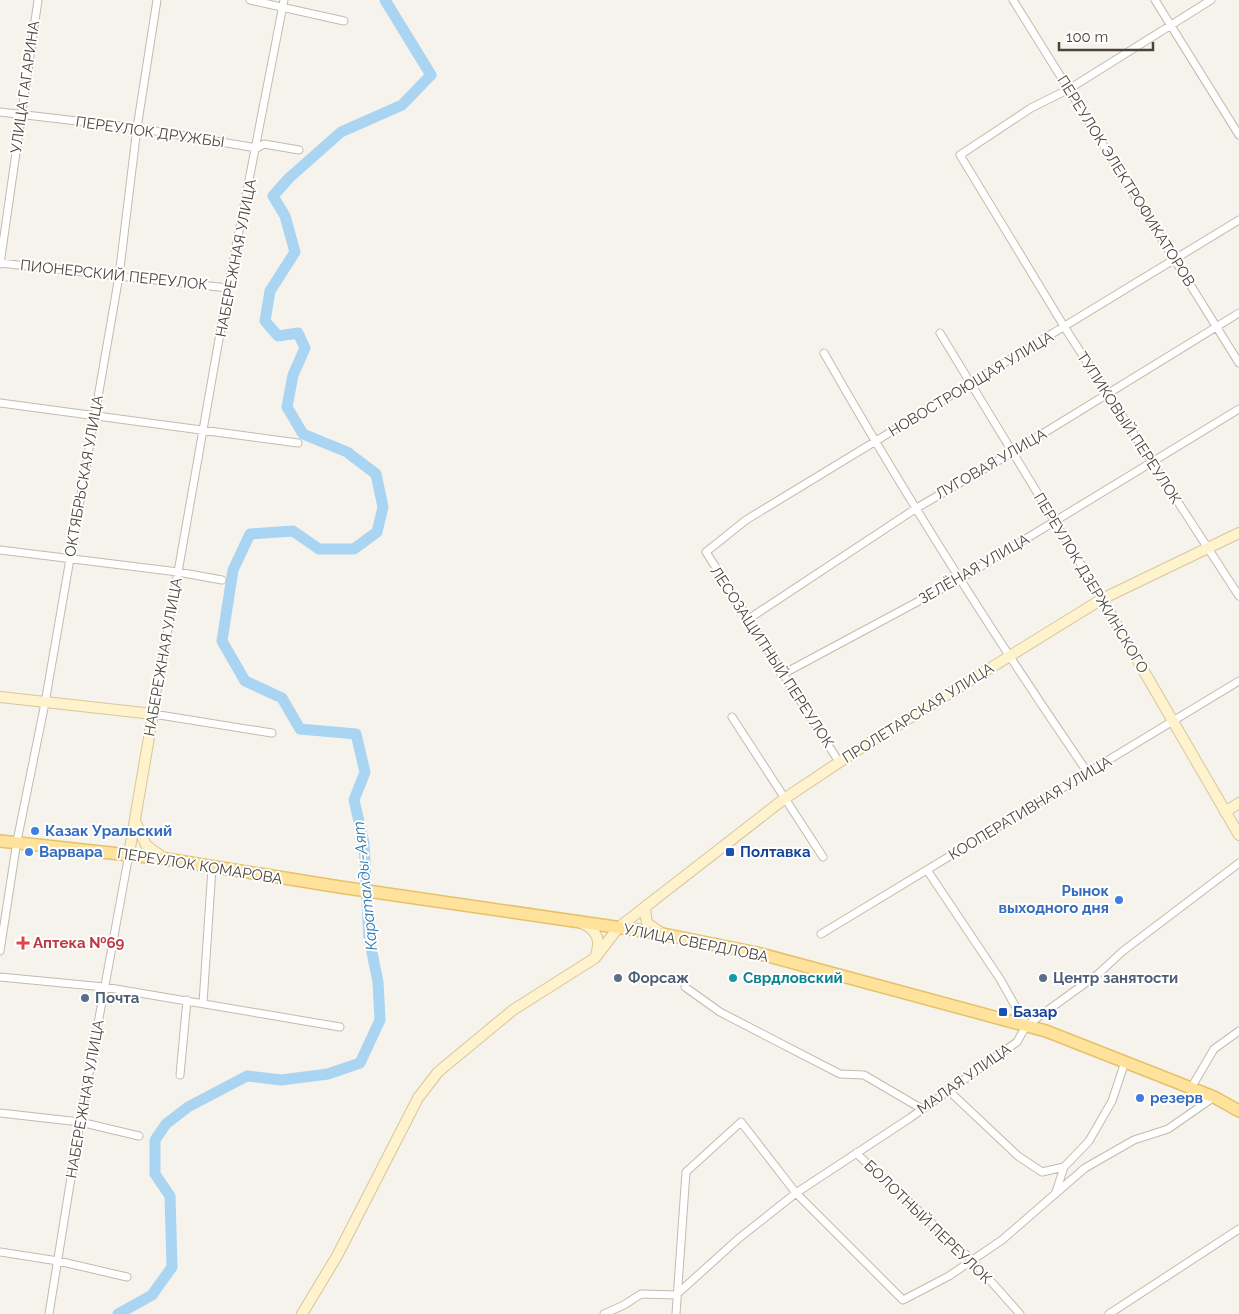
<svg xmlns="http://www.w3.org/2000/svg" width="1239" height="1314" viewBox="0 0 1239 1314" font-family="Raleway,sans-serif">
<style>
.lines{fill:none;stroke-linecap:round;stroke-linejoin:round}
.river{stroke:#a9d4f2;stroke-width:11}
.street-casing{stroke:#c2bbae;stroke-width:9}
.secondary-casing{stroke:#d6c79b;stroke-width:12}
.primary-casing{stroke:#e6c16a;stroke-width:14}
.street{stroke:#fff;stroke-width:7}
.secondary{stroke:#fff3cd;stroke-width:10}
.primary{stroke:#ffe39c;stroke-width:11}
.shop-dot{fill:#3f7fe0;stroke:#fff;stroke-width:2}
.transit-dot{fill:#1a4fb4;stroke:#fff;stroke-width:2}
.health-dot{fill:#e0444e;stroke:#fff;stroke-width:2}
.service-dot{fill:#5c6f8a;stroke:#fff;stroke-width:2}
.culture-dot{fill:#0f9aa8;stroke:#fff;stroke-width:2}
.labels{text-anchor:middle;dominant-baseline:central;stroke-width:4;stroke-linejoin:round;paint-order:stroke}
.street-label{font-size:15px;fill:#4b4439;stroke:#fff}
.shop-label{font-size:15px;font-weight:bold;fill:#366cbe;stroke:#fff;text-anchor:start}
.transit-label{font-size:15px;font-weight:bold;fill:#164399;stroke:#fff;text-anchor:start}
.health-label{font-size:15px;font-weight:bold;fill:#be3a42;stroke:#fff;text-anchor:start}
.service-label{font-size:15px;font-weight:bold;fill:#4e5e75;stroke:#fff;text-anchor:start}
.culture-label{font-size:15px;font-weight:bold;fill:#0d838f;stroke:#fff;text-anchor:start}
.water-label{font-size:16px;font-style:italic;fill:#2e7ab2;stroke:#fff}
</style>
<rect width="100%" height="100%" fill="#f6f3ec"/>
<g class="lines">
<path class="river" d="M118 1314 152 1295 172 1267 170 1196 155 1174V1140L166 1124 188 1107 247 1076 281 1080 328 1074 360 1063 380 1020 378 982 369 938 364 843 354 800 365 772 356 734 300 729 282 698 245 681 222 641 233 570 250 534 293 531 319 549H354L377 532 383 507 376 474 347 452 303 434 287 407 293 375 305 348 298 333 278 336 265 321 270 291 295 252 285 216 273 196 289 178 341 132 402 105 431 75 385 0"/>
<defs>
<path id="street" d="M250 0 344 21
M1013 0 1239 363
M1155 0 1239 135
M1211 0 1069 89 1031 108 960 155 1065 328 1239 596
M0 112 137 128 257 148 264 144 299 150
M0 263 228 288
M0 264 38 0
M940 333 1102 599
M824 353C906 497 994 636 1088 773
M0 403 298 443
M0 550 178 572 222 580
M747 620 915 509 1013 452 1239 313
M781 675 960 579 1239 409
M732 717 823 857
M272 733 153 714 228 288 284 0
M839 762 706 552 746 520 1239 220
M927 870 1000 979 1026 1025
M821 934 1239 681
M0 951 17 841 45 703 119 276 137 128 157 0
M0 977 104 987 340 1027
M685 987 720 1012 840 1074 864 1075 922 1109
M203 1003 212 868
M180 1075 187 1000
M1191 1088 1214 1049 1239 1031
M948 1090 1018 1156 1042 1172 1064 1167
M0 1113 80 1122 139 1136
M856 1153 972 1260 1020 1314
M1056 1192 1064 1167 1089 1141 1112 1101 1125 1062
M0 1252 58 1261 127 1277
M676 1295 738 1239 796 1193 910 1118 1017 1042 1026 1026 1098 974 1123 951 1239 863
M49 1314 80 1122 129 854
M604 1314 624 1305 641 1294 676 1295
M676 1314 686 1172 741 1122 796 1193 903 1300 949 1276 1002 1240 1085 1168 1134 1140 1168 1129 1214 1097
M1109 1314 1239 1229"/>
<path id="secondary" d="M1102 599 1239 835
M0 697 153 714 129 854
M1225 812 1239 803
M136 823 146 845 165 859
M647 905 645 910 647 923 660 932
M582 923C597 930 601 940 596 955
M302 1314 337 1256 418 1098 438 1072 513 1010 595 958 618 928 784 799 853 753 1102 599 1239 533"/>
<path id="primary" d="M0 841 166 859 340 887 663 934 757 953 1046 1031 1214 1097 1239 1111"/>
</defs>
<use href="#street" class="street-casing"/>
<use href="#secondary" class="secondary-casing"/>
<use href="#primary" class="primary-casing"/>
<use href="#street" class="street"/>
<use href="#secondary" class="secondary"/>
<use href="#primary" class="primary"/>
</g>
<g class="shop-dot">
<circle cx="35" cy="831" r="5"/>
<circle cx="29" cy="852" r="5"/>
<circle cx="1119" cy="900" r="5"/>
<circle cx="1140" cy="1098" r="5"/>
</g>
<g class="transit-dot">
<rect x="725" y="847" width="10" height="10" rx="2.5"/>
<rect x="998" y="1007" width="10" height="10" rx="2.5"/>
</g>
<path class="health-dot" d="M20.5 935.5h5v5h5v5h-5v5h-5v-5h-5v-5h5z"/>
<g class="service-dot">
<circle cx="618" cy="978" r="5"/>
<circle cx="1043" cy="978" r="5"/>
<circle cx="85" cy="998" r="5"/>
</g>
<circle class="culture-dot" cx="733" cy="978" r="5"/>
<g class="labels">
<g class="street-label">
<text transform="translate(25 87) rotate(-82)">УЛИЦА ГАГАРИНА</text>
<text transform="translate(150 132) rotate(8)">ПЕРЕУЛОК ДРУЖБЫ</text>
<text transform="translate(1126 181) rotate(58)">ПЕРЕУЛОК ЭЛЕКТРОФИКАТОРОВ</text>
<text transform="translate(236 258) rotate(-79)">НАБЕРЕЖНАЯ УЛИЦА</text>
<text transform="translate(114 275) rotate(6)">ПИОНЕРСКИЙ ПЕРЕУЛОК</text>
<text transform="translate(971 384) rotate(-31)">НОВОСТРОЮЩАЯ УЛИЦА</text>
<text transform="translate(1129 428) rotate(57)">ТУПИКОВЫЙ ПЕРЕУЛОК</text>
<text transform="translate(991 464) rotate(-30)">ЛУГОВАЯ УЛИЦА</text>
<text transform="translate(84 476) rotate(-80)">ОКТЯБРЬСКАЯ УЛИЦА</text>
<text transform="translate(974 569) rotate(-30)">ЗЕЛЁНАЯ УЛИЦА</text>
<text transform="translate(1091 583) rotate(59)">ПЕРЕУЛОК ДЗЕРЖИНСКОГО</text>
<text transform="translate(163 657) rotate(-80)">НАБЕРЕЖНАЯ УЛИЦА</text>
<text transform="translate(772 657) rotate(57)">ЛЕСОЗАЩИТНЫЙ ПЕРЕУЛОК</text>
<text transform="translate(918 713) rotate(-32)">ПРОЛЕТАРСКАЯ УЛИЦА</text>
<text transform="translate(1030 808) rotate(-31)">КООПЕРАТИВНАЯ УЛИЦА</text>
<text transform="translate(200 866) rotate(9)">ПЕРЕУЛОК КОМАРОВА</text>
<text transform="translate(696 943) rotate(11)">УЛИЦА СВЕРДЛОВА</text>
<text transform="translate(964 1079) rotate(-35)">МАЛАЯ УЛИЦА</text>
<text transform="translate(85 1099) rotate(-80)">НАБЕРЕЖНАЯ УЛИЦА</text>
<text transform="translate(928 1222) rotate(44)">БОЛОТНЫЙ ПЕРЕУЛОК</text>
</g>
<g class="shop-label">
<text x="45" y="831">Казак Уральский</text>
<text x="39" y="852">Варвара</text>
<text x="1109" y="891" text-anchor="end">Рынок<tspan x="1109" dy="17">выходного дня</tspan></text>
<text x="1150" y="1098">резерв</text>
</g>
<g class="transit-label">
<text x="740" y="852">Полтавка</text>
<text x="1013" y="1012">Базар</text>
</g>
<g class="health-label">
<text x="33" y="943">Аптека №69</text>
</g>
<g class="service-label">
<text x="628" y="978">Форсаж</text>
<text x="1053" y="978">Центр занятости</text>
<text x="95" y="998">Почта</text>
</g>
<g class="culture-label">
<text x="743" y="978">Сврдловский</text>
</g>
<g class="water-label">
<text transform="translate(365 886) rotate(-96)">Караталды-Аят</text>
</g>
</g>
<path d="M1059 42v8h94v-8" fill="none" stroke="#4b4439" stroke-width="2.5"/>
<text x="1066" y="42" font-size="15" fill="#4b4439" stroke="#ffffff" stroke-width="4" paint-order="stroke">100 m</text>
</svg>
